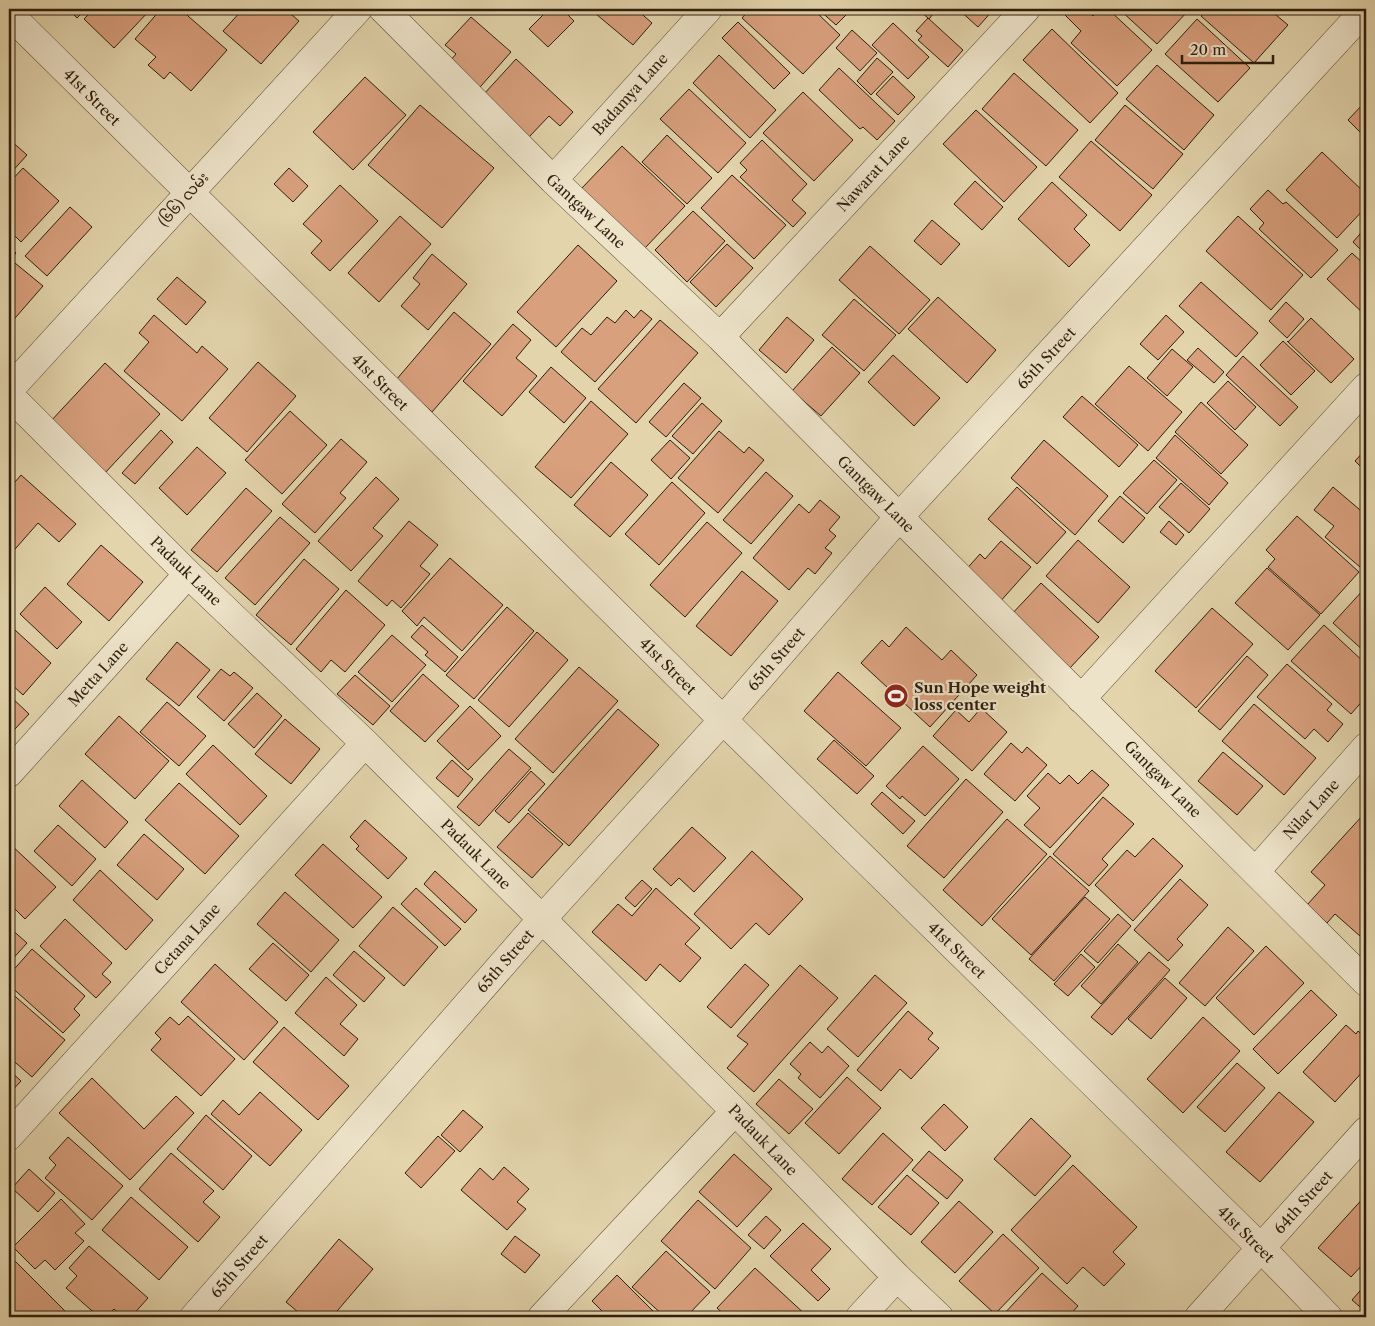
<svg xmlns="http://www.w3.org/2000/svg" width="1375" height="1326" viewBox="0 0 1375 1326" font-family="'Libre Caslon Text','Noto Sans Myanmar',serif">
<style>
.building{fill:#d9a07e;stroke:#2e1e0d}
.lines{fill:none;stroke-linecap:round;stroke-linejoin:round}
.minor-casing{stroke:#5b4c35;stroke-width:29}
.tertiary-casing{stroke:#5b4c35;stroke-width:29}
.minor{stroke:#ede3c9;stroke-width:28}
.tertiary{stroke:#ede3c9;stroke-width:28}
.labels{text-anchor:middle;dominant-baseline:central;stroke-width:4.5;stroke-linejoin:round;paint-order:stroke}
.street-label{font-size:15px;fill:#2e1e0d;stroke:#ede3c9}
.poi-label{font-size:15px;font-weight:bold;fill:#2e1e0d;stroke:#ede3c9;text-anchor:start}
</style>
<rect width="100%" height="100%" fill="#e3d4ac"/>
<filter id="stains"><feTurbulence type="fractalNoise" baseFrequency=".004" numOctaves="4"/><feColorMatrix values="0 0 0 0 .2 0 0 0 0 .09 0 0 0 0 .02 0 0 0 .5 -.17"/></filter>
<radialGradient id="worn" r=".72"><stop offset=".6" stop-color="#630" stop-opacity="0"/><stop offset="1" stop-color="#630" stop-opacity=".3"/></radialGradient>
<path class="building" d="M68 9H86L77 18Z
M94 9H151L114 48 84 19Z
M161 9H180L227 50 191 91 170 72 164 79 148 65 156 57 135 39Z
M243 9H285L299 21 261 64 223 31Z
M549 9H562L574 21 548 47 529 29Z
M590 9H636L652 23 633 45Z
M750 9H813L840 35 803 74 742 18Z
M818 9H852L836 25Z
M918 9H937L929 19Z
M958 9H994L978 27Z
M1072 9H1086L1093 16 1099 9H1108L1152 50 1117 86 1071 43 1081 31 1065 15Z
M1119 9H1186L1188 11 1157 44Z
M1208 9H1269L1288 25 1254 63 1201 16Z
M471 17 511 52 473 95 443 69 456 54 445 45Z
M928 18 963 50 948 67 918 40 922 36 916 31Z
M1197 19 1250 68 1218 102 1165 54Z
M738 22 790 73 774 89 722 38Z
M893 23 929 57 908 79 872 45Z
M1052 29 1118 93 1090 123 1023 60Z
M852 30 877 53 860 71 836 48Z
M719 55 776 110 750 138 693 83Z
M877 58 893 72 871 95 857 81Z
M516 59 573 112 560 126 549 116 529 137 484 94Z
M1157 65 1214 115 1184 150 1126 99Z
M839 68 895 121 877 140 863 127 860 129 819 90Z
M1014 73 1078 130 1046 166 982 109Z
M893 76 915 97 898 115 876 94Z
M365 77 406 115 353 170 313 132Z
M689 89 746 143 718 173 660 119Z
M803 92 853 140 814 181 763 133Z
M1364 103 1366 105V138L1348 120Z
M420 105 494 168 442 228 368 165Z
M1125 105 1183 154 1153 189 1095 140Z
M976 110 1037 167 1004 202 943 144Z
M667 135 712 178 687 204 642 162Z
M9 139 27 155 9 175Z
M762 140 807 184 792 200 806 213 793 227 740 177 747 170 740 163Z
M1091 141 1152 195 1120 231 1059 177Z
M622 146 685 206 644 249 581 189Z
M1322 152 1366 194V207L1337 238 1286 190Z
M23 168 59 201 21 242 9 230V183Z
M289 168 308 186 293 202 274 184Z
M732 175 786 225 754 259 701 208Z
M975 181 1003 207 982 230 954 204Z
M1052 182 1087 215 1074 229 1090 245 1069 267 1018 219Z
M340 185 378 221 330 271 311 253 322 241 303 224Z
M1268 190 1283 204 1286 202 1338 250 1311 278 1259 229 1264 223 1250 209Z
M70 207 92 227 47 276 25 256Z
M693 211 725 241 687 282 655 250Z
M400 216 431 244 379 302 348 273Z
M1238 216 1303 275 1271 310 1206 251Z
M932 220 960 244 941 265 914 241Z
M1366 227V255L1353 242Z
M727 244 753 268 716 307 690 282Z
M578 245 617 281 556 347 517 312Z
M9 246 16 253 9 261Z
M870 246 930 300 899 334 839 280Z
M1352 253 1366 266V316L1327 279Z
M432 254 467 284 428 330 401 306 420 284 413 278Z
M15 263 43 286 9 325V270Z
M177 277 206 302 186 325 157 299Z
M1201 282 1258 333 1236 357 1179 306Z
M938 297 996 350 967 383 908 329Z
M854 299 896 335 864 371 822 335Z
M1286 302 1304 319 1287 338 1269 321Z
M626 310 634 318 641 310 652 319 595 382 561 352 582 328 591 335 607 317 615 323Z
M454 312 491 344 432 412 396 380Z
M154 315 197 353 202 346 228 369 182 421 124 371 149 342 139 333Z
M1166 315 1184 332 1158 360 1140 344Z
M787 317 814 340 786 373 759 350Z
M1311 318 1354 359 1331 383 1287 341 1288 342Z
M660 320 698 353 636 423 598 389Z
M513 324 531 340 516 358 537 376 502 416 463 381Z
M1283 341 1315 371 1291 395 1260 365Z
M832 347 860 373 821 416 792 391Z
M1198 348 1224 372 1214 383 1187 360Z
M1172 349 1193 367 1167 396 1147 378Z
M893 355 940 398 914 426 868 382Z
M1243 356 1298 407 1280 426 1226 375Z
M258 362 296 396 247 452 209 418Z
M105 363 160 414 104 474 49 423Z
M1129 366 1182 412 1148 451 1095 404Z
M551 367 586 398 564 423 529 392Z
M1228 381 1256 407 1235 430 1207 403Z
M684 383 701 398 666 437 649 422Z
M1082 396 1138 445 1119 467 1063 417Z
M591 401 628 434 571 498 535 467Z
M1201 402 1248 445 1221 474 1175 432Z
M702 403 722 421 693 454 672 436Z
M290 411 327 445 282 494 245 460Z
M161 430 173 442 135 484 122 473Z
M719 431 744 453 749 447 764 460 718 513 678 478Z
M1175 435 1228 483 1209 505 1156 458Z
M341 439 367 462 340 493 346 498 315 533 282 504Z
M670 440 690 458 671 479 651 460Z
M1044 440 1108 496 1075 535 1011 478Z
M197 447 226 473 187 515 159 488Z
M1366 449V472L1355 461Z
M1154 460 1177 480 1147 514 1123 493Z
M611 462 648 495 610 537 574 505Z
M766 472 793 496 751 544 723 520Z
M21 475 76 524 59 542 38 523 9 556V489Z
M376 477 399 499 373 528 383 536 351 571 318 541Z
M672 482 705 513 659 565 625 534Z
M1181 483 1210 509 1189 533 1159 507Z
M1017 487 1066 532 1037 564 988 519Z
M1333 487 1366 515V560L1360 567 1325 537 1334 526 1314 510Z
M246 488 272 511 217 572 191 550Z
M1120 496 1145 518 1123 543 1098 521Z
M820 500 840 517 829 530 836 536 825 548 832 553 815 574 808 568 789 590 753 558 799 504 809 513Z
M1297 516 1359 572 1321 614 1268 567 1275 559 1266 550Z
M280 517 310 543 255 605 225 578Z
M409 521 438 545 420 566 430 574 401 608 392 600 387 606 358 581Z
M1169 521 1184 535 1176 545 1160 532Z
M707 522 742 553 685 617 650 585Z
M1078 540 1130 587 1098 623 1046 576Z
M1001 541 1031 567 998 604 963 573 980 554 985 559Z
M101 545 143 582 109 621 67 584Z
M450 558 503 605 462 651 424 617 417 626 402 611Z
M304 559 339 589 291 645 256 615Z
M1267 568 1320 615 1288 650 1235 603Z
M742 571 778 601 731 656 696 626Z
M1041 583 1099 637 1068 670 1010 616Z
M45 587 82 622 57 649 20 614Z
M1365 588 1366 589V653L1333 623Z
M346 590 385 625 345 672 331 660 321 672 296 649Z
M507 607 534 631 474 699 446 675Z
M1212 608 1253 644 1196 708 1155 671Z
M422 625 458 657 445 672 425 655 428 652 411 637Z
M1324 625 1366 664V697L1351 714 1291 661Z
M906 627 942 660 951 650 977 675 930 727 861 663 882 640 889 647Z
M15 630 51 663 23 695 9 682V637Z
M537 632 568 660 509 727 478 700Z
M392 635 426 665 392 702 358 672Z
M177 642 210 670 179 706 146 679Z
M1247 656 1268 675 1220 730 1198 711Z
M1287 664 1332 704 1327 710 1343 724 1328 742 1314 729 1305 739 1257 697Z
M579 667 618 701 553 773 515 739Z
M221 669 230 676 234 672 253 688 224 721 197 697Z
M838 672 901 728 866 766 804 711Z
M423 674 459 706 425 742 390 711Z
M355 675 390 706 373 725 337 694Z
M257 693 282 716 254 748 228 724Z
M9 695 29 714 15 729 9 723Z
M167 702 206 736 179 766 140 732Z
M1254 704 1316 758 1284 795 1222 741Z
M470 706 501 736 468 770 437 741Z
M981 708 1007 732 972 771 933 736 956 710 969 722Z
M618 709 659 745 569 846 528 810Z
M119 716 169 761 135 799 85 754Z
M285 719 320 749 291 784 255 754Z
M834 740 874 776 857 794 817 759Z
M1011 743 1022 753 1027 747 1047 765 1015 801 984 774Z
M213 745 267 796 240 825 186 774Z
M923 746 959 779 925 816 902 796 900 799 886 786Z
M509 749 531 768 479 826 457 807Z
M1223 752 1263 786 1237 815 1198 781Z
M452 760 473 779 458 797 436 778Z
M1092 770 1109 785 1050 848 1024 825 1040 808 1027 796 1048 773 1060 784 1069 775 1078 784Z
M531 771 545 784 509 823 495 811Z
M966 779 1003 812 944 878 907 846Z
M82 780 128 822 105 848 59 806Z
M179 783 239 836 205 874 145 820Z
M882 792 915 821 903 834 871 804Z
M1103 797 1134 824 1102 859 1108 865 1089 886 1053 854Z
M528 813 563 844 532 878 497 847Z
M1363 815 1366 817V928L1360 936 1335 914 1327 923 1307 905 1325 885 1311 872Z
M1007 819 1047 854 982 926 943 890Z
M365 820 407 858 388 879 356 849 359 846 350 837Z
M58 825 96 859 72 886 34 851Z
M692 827 726 858 694 892 679 878 671 886 653 869Z
M144 834 184 869 157 900 117 865Z
M1153 838 1183 866 1133 921 1095 885 1127 850 1135 857Z
M10 844 56 887 25 919 9 903Z
M323 844 382 897 353 928 295 875Z
M752 851 803 899 769 935 756 923 731 949 694 914Z
M1050 856 1089 891 1031 955 992 919Z
M100 870 153 920 126 950 73 900Z
M435 871 477 910 465 923 424 884Z
M1180 879 1208 905 1177 939 1183 945 1168 961 1134 930Z
M642 880 652 889 635 907 625 898Z
M416 888 461 929 445 946 401 904Z
M656 888 700 928 685 944 701 958 680 982 660 964 646 981 592 932 618 904 632 916Z
M285 892 339 940 311 972 257 924Z
M1085 897 1110 919 1054 981 1029 959Z
M393 907 438 947 404 986 359 946Z
M1118 914 1131 926 1098 963 1084 951Z
M65 919 112 963 102 974 111 982 96 998 40 946Z
M9 927 27 943 9 963Z
M1228 927 1254 951 1205 1006 1179 983Z
M273 943 309 975 286 1001 249 969Z
M1118 944 1138 962 1101 1004 1081 986Z
M1266 946 1304 983 1254 1035 1216 998Z
M32 949 85 996 74 1009 80 1015 63 1033 9 985V975Z
M354 951 385 978 364 1002 333 975Z
M1149 952 1170 970 1112 1035 1091 1017Z
M1366 952V962L1361 958Z
M1081 954 1095 967 1068 996 1054 984Z
M215 964 278 1022 244 1060 181 1002Z
M745 964 769 985 731 1028 707 1007Z
M800 965 838 998 754 1092 727 1068 748 1044 737 1036Z
M875 975 907 1003 858 1057 827 1029Z
M326 977 357 1005 340 1024 358 1039 344 1056 295 1013Z
M1165 978 1187 998 1151 1039 1128 1019Z
M1311 990 1337 1015 1278 1074 1253 1049Z
M9 991 65 1040 32 1077 9 1057Z
M908 1011 933 1033 928 1039 939 1048 911 1079 900 1069 881 1091 857 1070Z
M188 1016 235 1059 201 1096 151 1050 161 1039 155 1033 170 1017 179 1025Z
M1203 1017 1240 1051 1183 1113 1147 1079Z
M1346 1025 1356 1034 1358 1031 1366 1038V1068L1335 1102 1303 1072Z
M284 1027 349 1086 318 1120 253 1062Z
M810 1042 822 1053 828 1046 849 1066 820 1098 798 1078 801 1074 790 1064Z
M1237 1063 1265 1088 1225 1132 1197 1107Z
M9 1070 21 1081 9 1094Z
M847 1077 881 1108 839 1154 805 1123Z
M92 1078 144 1129 176 1096 194 1113 130 1180 59 1113Z
M779 1079 813 1109 789 1134 756 1104Z
M260 1092 302 1130 270 1166 211 1114 223 1100 239 1115Z
M1279 1092 1314 1122 1260 1182 1226 1152Z
M944 1104 968 1127 945 1151 921 1128Z
M463 1110 483 1127 460 1152 441 1135Z
M206 1115 252 1156 223 1190 177 1149Z
M1031 1118 1071 1156 1035 1196 994 1159Z
M883 1133 913 1160 872 1205 842 1179Z
M438 1136 455 1151 421 1188 405 1173Z
M68 1137 123 1186 92 1220 45 1178 56 1165 49 1158Z
M929 1151 963 1180 947 1199 912 1170Z
M171 1153 214 1191 203 1202 220 1217 198 1242 139 1189Z
M734 1154 772 1189 737 1227 699 1192Z
M1073 1165 1137 1227 1113 1252 1125 1264 1104 1286 1083 1267 1067 1284 1011 1230Z
M504 1167 529 1189 517 1202 526 1209 507 1230 461 1190 480 1168 493 1180Z
M29 1169 55 1193 38 1212 12 1188Z
M907 1175 939 1203 911 1235 878 1207Z
M1366 1195V1261L1351 1277 1318 1248Z
M131 1197 188 1247 159 1280 102 1230Z
M61 1199 85 1224 75 1233 84 1241 55 1270 45 1260 35 1269 13 1247Z
M698 1200 751 1248 715 1289 661 1241Z
M959 1201 993 1232 955 1273 921 1242Z
M766 1216 781 1230 764 1249 748 1235Z
M803 1223 831 1249 811 1270 830 1289 818 1301 770 1256Z
M1003 1234 1039 1268 995 1314 959 1281Z
M515 1236 540 1255 525 1273 501 1254Z
M339 1239 373 1269 332 1317H304L286 1302Z
M89 1246 148 1298 131 1317H123L114 1309 106 1317H99L66 1288 77 1276 69 1268Z
M666 1251 710 1292 686 1317H665L632 1287Z
M9 1255 71 1317H9Z
M755 1268 808 1317H727L717 1308Z
M1042 1273 1078 1306 1068 1317H1005L1003 1315Z
M617 1275 659 1317H608L592 1301Z
M1366 1284V1312L1352 1300Z"/>
<g class="lines">
<defs>
<path id="minor" d="M383 9 553 180 720 337 899 517 1366 982
M9 14 723 720 1261 1248 1328 1317
M553 180 708 9
M720 337 1026 9
M9 395 188 574 365 743 735 1111 897 1277 939 1317
M1081 699 1366 387
M9 773 188 574
M1256 871 1366 747
M9 1136 365 743
M194 1317 542 919 723 720 899 517 1366 9
M542 1317 735 1111
M860 1317 897 1277
M1199 1317 1366 1131"/>
<path id="tertiary" d="M9 390 358 9"/>
</defs>
<use href="#minor" class="minor-casing"/>
<use href="#tertiary" class="tertiary-casing"/>
<use href="#minor" class="minor"/>
<use href="#tertiary" class="tertiary"/>
</g>
<defs>
<symbol id="stadium-disc" viewBox="-11 -11 22 22"><circle r="9.5" fill="#8f2418" stroke="#ede3c9"/><path d="M0-5a6.5 5 0 1 0 0 10a6.5 5 0 1 0 0-10ZM-3.5-1.8h7v3.6h-7Z" fill="#fff"/></symbol>
</defs>
<g fill-rule="evenodd">
<use href="#stadium-disc" x="882" y="682" width="28" height="28"/>
</g>
<g class="labels">
<g class="street-label">
<text transform="translate(630 94) rotate(-48)">Badamya Lane</text>
<text transform="translate(92 97) rotate(45)">41st Street</text>
<text transform="translate(873 173) rotate(-47)">Nawarat Lane</text>
<text transform="translate(183 199) rotate(-48)">(၆၆) လမ်း</text>
<text transform="translate(586 211) rotate(43)">Gantgaw Lane</text>
<text transform="translate(1046 358) rotate(-47)">65th Street</text>
<text transform="translate(380 382) rotate(45)">41st Street</text>
<text transform="translate(876 494) rotate(45)">Gantgaw Lane</text>
<text transform="translate(186 571) rotate(44)">Padauk Lane</text>
<text transform="translate(776 659) rotate(-49)">65th Street</text>
<text transform="translate(668 666) rotate(45)">41st Street</text>
<text transform="translate(98 674) rotate(-48)">Metta Lane</text>
<text transform="translate(1163 779) rotate(45)">Gantgaw Lane</text>
<text transform="translate(1311 809) rotate(-48)">Nilar Lane</text>
<text transform="translate(476 854) rotate(45)">Padauk Lane</text>
<text transform="translate(187 939) rotate(-48)">Cetana Lane</text>
<text transform="translate(957 950) rotate(44)">41st Street</text>
<text transform="translate(505 961) rotate(-49)">65th Street</text>
<text transform="translate(763 1140) rotate(46)">Padauk Lane</text>
<text transform="translate(1303 1202) rotate(-48)">64th Street</text>
<text transform="translate(1246 1234) rotate(45)">41st Street</text>
<text transform="translate(239 1266) rotate(-49)">65th Street</text>
</g>
<g class="poi-label">
<text x="914" y="687">Sun Hope weight<tspan x="914" dy="17">loss center</tspan></text>
</g>
</g>
<rect width="1375" height="1326" fill="none" stroke="#e3d4ac" stroke-width="30"/>
<rect x="10" y="10" width="1355" height="1306" fill="none" stroke="#2e1e0d" stroke-width="2.5"/>
<rect x="15" y="15" width="1345" height="1296" fill="none" stroke="#2e1e0d"/>
<path d="M1182 55v8h91v-8" fill="none" stroke="#2e1e0d" stroke-width="2.5"/>
<text x="1190" y="55" font-size="15" fill="#2e1e0d" stroke="#ede3c9" stroke-width="4" paint-order="stroke">20 m</text>
<rect width="100%" height="100%" filter="url(#stains)"/>
<rect width="100%" height="100%" fill="url(#worn)"/>
</svg>
